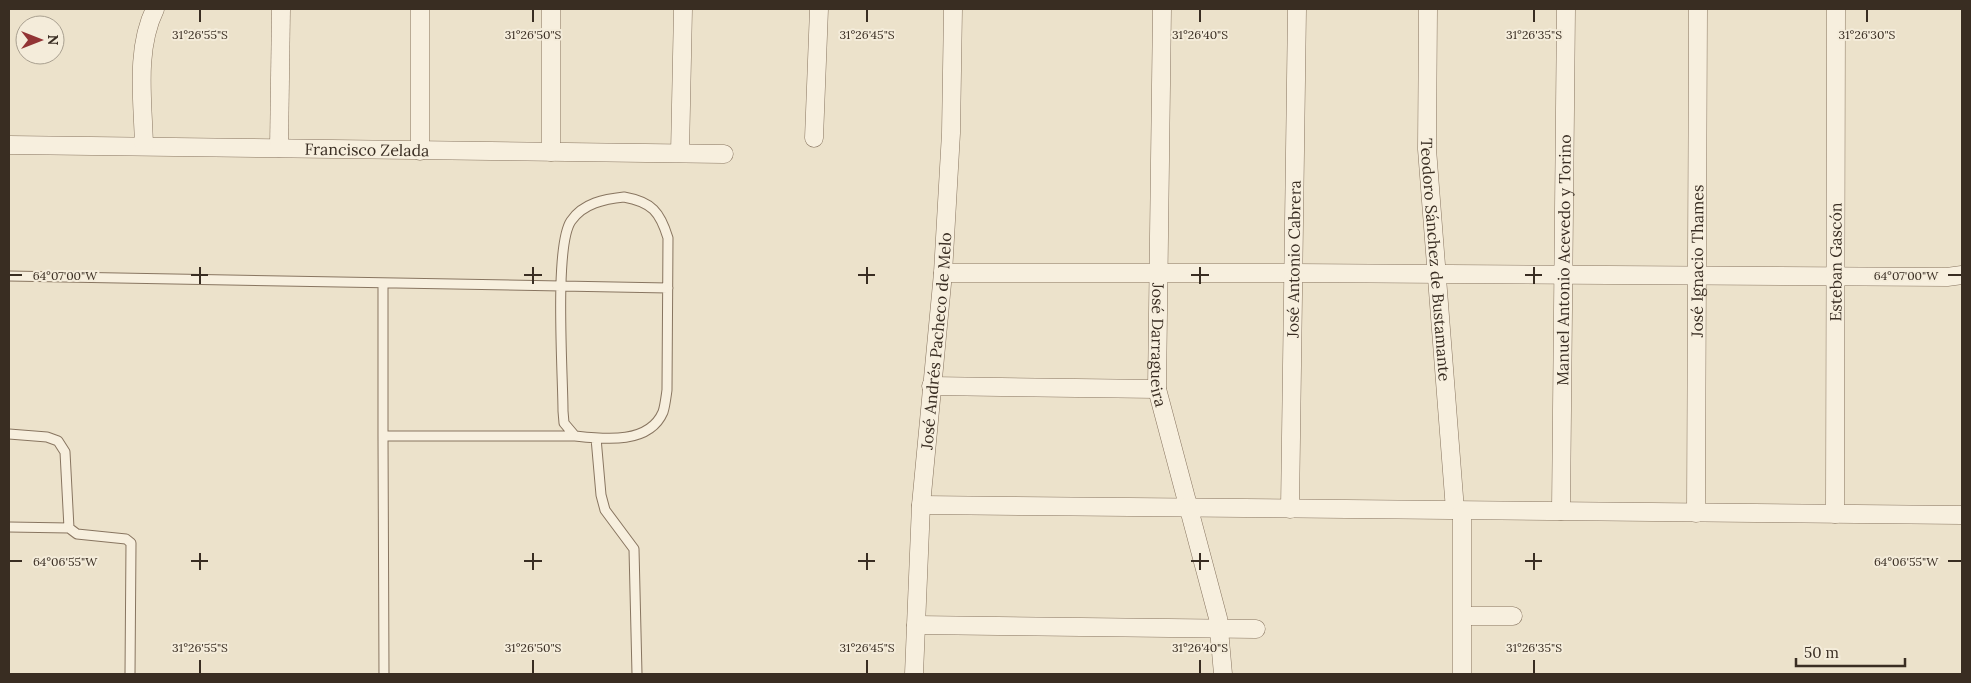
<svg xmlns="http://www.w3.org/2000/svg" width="1971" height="683" viewBox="0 0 1971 683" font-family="Lora,serif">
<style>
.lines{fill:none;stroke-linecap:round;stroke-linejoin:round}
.lane-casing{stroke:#887560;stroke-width:11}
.street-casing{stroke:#887560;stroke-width:19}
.lane{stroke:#f7efde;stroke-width:9}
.street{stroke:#f7efde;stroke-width:18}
.ticks{fill:none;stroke:#392d22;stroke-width:2}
.labels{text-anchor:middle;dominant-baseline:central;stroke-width:4;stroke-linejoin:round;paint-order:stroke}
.street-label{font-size:16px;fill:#392d22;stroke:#f4ecda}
.ticks-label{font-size:12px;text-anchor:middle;fill:#392d22;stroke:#f4ecda;stroke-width:4;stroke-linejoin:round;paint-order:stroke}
</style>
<rect width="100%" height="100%" fill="#ece2cb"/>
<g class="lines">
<defs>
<path id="lane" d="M624 197C652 202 660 212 668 238L667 390C666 397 665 406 663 412 649 445 603 439 575 436L564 423 563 411C563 375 554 246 571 221 583 203 605 199 624 197Z
M9 276 668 288
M383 283V436H575
M9 434 47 437 58 441 65 452 69 528 77 534 126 539 131 543 130 674
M383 436 384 674
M596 438 601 495 605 510 634 549 637 674
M9 527 69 528"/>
<g id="street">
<path d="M420 9V151"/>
<path id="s1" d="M1162 9 1157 389 1218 618 1223 674"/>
<path id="s2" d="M1428 9 1427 149 1455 510"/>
<path d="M814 138 819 9"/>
<path id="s3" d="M9 145 724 154"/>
<path d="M144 146C143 101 135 50 155 9"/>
<path d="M279 148 281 9"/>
<path d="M551 152V9"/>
<path d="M680 153 683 9"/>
<path d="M943 273H1293L1947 277 1962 275"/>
<path d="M931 386 1157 389"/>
<path d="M921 505 1962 515"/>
<path id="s4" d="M1290 509 1297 9"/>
<path d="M1462 511V674"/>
<path id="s5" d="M1561 511 1566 9"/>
<path id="s6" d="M1696 513 1698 9"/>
<path id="s7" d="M1835 514 1836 9"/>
<path d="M1463 616H1513"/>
<path d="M916 625 1256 629"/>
<path id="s8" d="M914 674 921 505 943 273 951 133 953 9"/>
</g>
</defs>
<use href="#lane" class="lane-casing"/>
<use href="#street" class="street-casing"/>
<use href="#lane" class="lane"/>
<use href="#street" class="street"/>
</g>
<path class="ticks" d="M200 10V22M533 10V22M867 10V22M1200 10V22M1534 10V22M1867 10V22M200 267V284M533 267V284M867 267V284M1200 267V284M1534 267V284M10 275H22M191 275H208M524 275H542M858 275H875M1191 275H1209M1525 275H1542M1948 275H1961M200 553V570M533 553V570M867 553V570M1200 553V570M1534 553V570M10 561H22M191 561H208M524 561H542M858 561H875M1191 561H1209M1525 561H1542M1948 561H1961M200 660V673M533 660V673M867 660V673M1200 660V673M1534 660V673"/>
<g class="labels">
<g class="street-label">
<text stroke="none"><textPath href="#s3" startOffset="358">Francisco Zelada</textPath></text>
<text stroke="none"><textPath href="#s4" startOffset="250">José Antonio Cabrera</textPath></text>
<text stroke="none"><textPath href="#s2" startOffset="251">Teodoro Sánchez de Bustamante</textPath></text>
<text stroke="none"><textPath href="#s5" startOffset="251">Manuel Antonio Acevedo y Torino</textPath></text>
<text stroke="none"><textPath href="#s6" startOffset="252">José Ignacio Thames</textPath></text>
<text stroke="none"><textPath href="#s7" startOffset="252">Esteban Gascón</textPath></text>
<text stroke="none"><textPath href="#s8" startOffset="334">José Andrés Pacheco de Melo</textPath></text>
<text stroke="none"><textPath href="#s1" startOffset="336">José Darragueira</textPath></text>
</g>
</g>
<g class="ticks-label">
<text x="200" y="39">31°26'55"S</text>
<text x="533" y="39">31°26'50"S</text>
<text x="867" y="39">31°26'45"S</text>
<text x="1200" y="39">31°26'40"S</text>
<text x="1534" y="39">31°26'35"S</text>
<text x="1867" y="39">31°26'30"S</text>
<text x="1906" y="280">64°07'00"W</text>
<text x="65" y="280">64°07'00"W</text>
<text x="1906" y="566">64°06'55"W</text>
<text x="65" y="566">64°06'55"W</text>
<text x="200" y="652">31°26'55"S</text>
<text x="533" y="652">31°26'50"S</text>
<text x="867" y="652">31°26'45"S</text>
<text x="1200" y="652">31°26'40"S</text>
<text x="1534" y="652">31°26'35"S</text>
</g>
<rect width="1971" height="683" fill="none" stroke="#392d22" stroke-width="20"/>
<g transform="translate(40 40) rotate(90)"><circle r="24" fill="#f4ecda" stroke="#a9a090"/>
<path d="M0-4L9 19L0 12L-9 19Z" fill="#923435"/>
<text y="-8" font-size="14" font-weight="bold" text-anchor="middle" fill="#392d22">N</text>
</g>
<path d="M1796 658v8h109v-8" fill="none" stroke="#392d22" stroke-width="2.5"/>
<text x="1804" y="658" font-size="15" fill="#392d22" stroke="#f4ecda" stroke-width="4" paint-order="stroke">50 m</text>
</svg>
